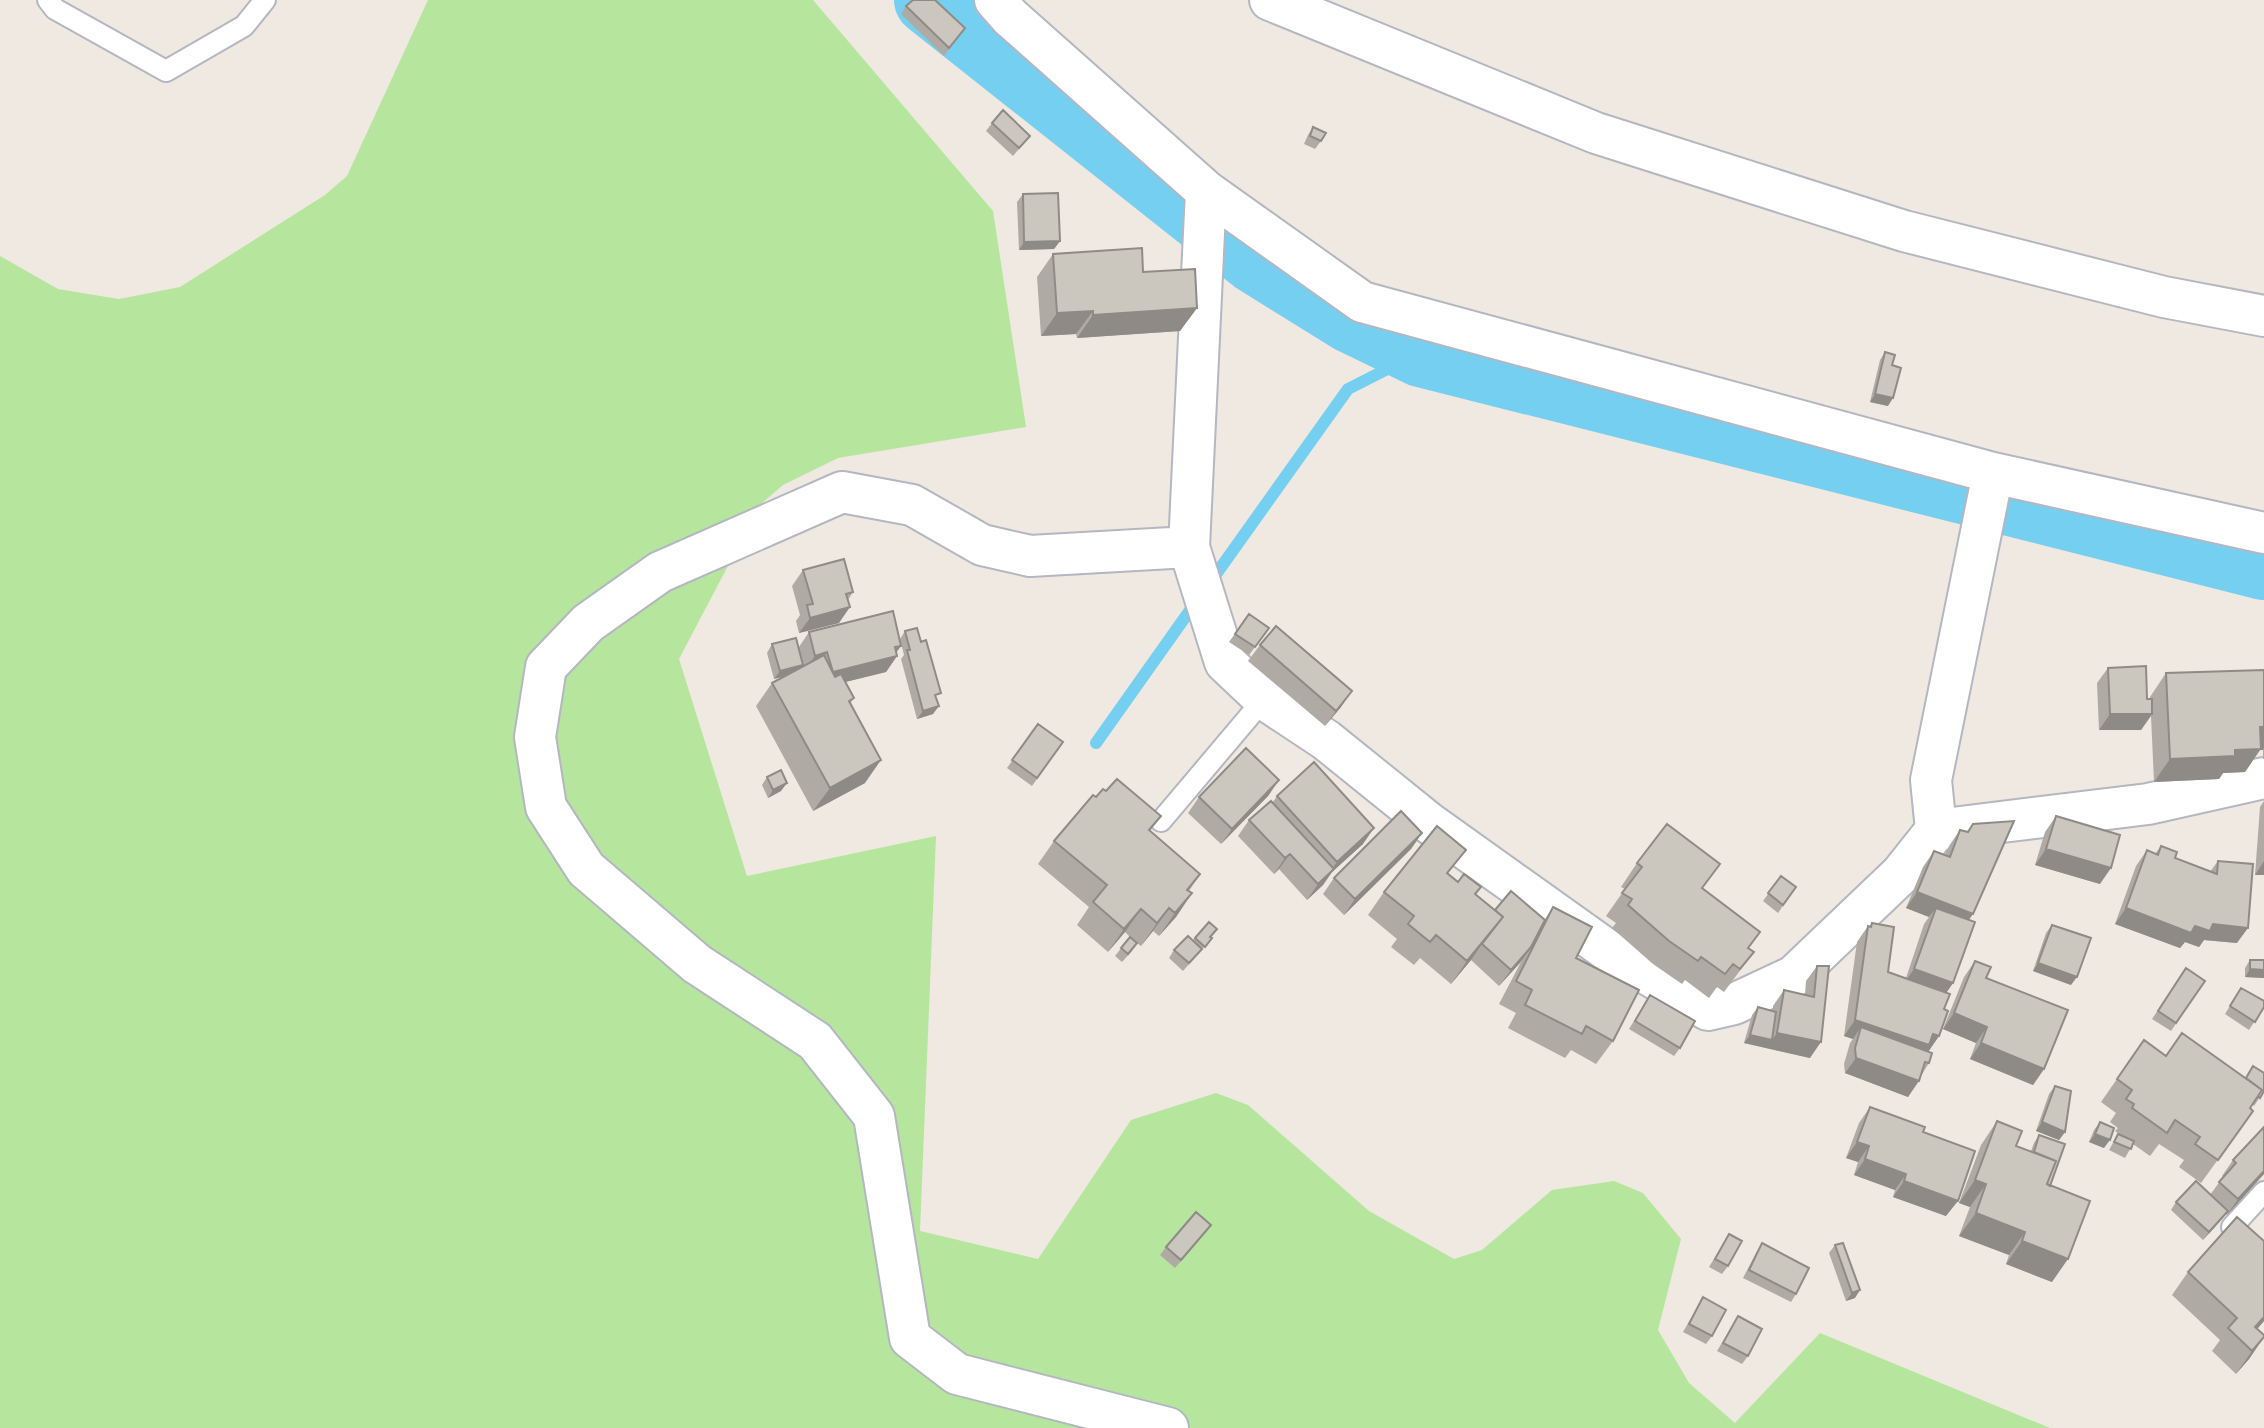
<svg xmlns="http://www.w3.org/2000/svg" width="2264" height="1428" viewBox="0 0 2264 1428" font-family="'DejaVu Sans',sans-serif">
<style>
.green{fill:#b6e59e}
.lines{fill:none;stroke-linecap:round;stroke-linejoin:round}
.stream{stroke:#75cff0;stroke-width:12}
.river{stroke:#75cff0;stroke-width:70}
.lane-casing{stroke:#b4b7c1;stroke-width:24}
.street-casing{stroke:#b4b7c1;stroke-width:44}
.lane{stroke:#fff;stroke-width:20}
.street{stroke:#fff;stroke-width:40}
.wall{fill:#afaba4}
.shaded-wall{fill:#8e8b86}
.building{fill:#cbc7bf;stroke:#8e8b86;stroke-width:2}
</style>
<rect width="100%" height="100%" fill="#efe9e1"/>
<path class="green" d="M428 0H813L993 211 1026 427 838 458 783 485 760 505 679 659 747 876 936 836 920 1231 1038 1259 1131 1120 1216 1093 1248 1105 1369 1211 1454 1259 1482 1250 1552 1190 1614 1181 1643 1193 1681 1239 1658 1330 1689 1383 1735 1423 1820 1333 2050 1428H0V256L58 289 119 299 180 287 325 195 347 176Z"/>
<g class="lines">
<path class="stream" d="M1209 584 1348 389 1421 352
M1096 743 1198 599"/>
<path class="river" d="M929 0 1256 259 1351 318 1421 352 2264 565"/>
<defs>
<path id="lane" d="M48 0 55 9 166 71 244 26 265 0
M1161 821 1264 699
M2232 1227 2264 1192"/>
<path id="street" d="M995 0 1010 17 1206 191 1362 302 1993 473 2264 533
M1270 0 1596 133 1904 231 2164 297 2264 316
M1206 191 1189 547 1225 662 1264 699 1326 740 1429 823 1607 950 1708 1010 1734 1004 1794 976 1901 874 1936 830 2148 804 2264 778
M1936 830 1931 780 1993 473
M1168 1428 957 1374 910 1338 874 1116 815 1041 697 964 586 869 546 807 535 737 546 667 588 623 660 572 842 492 912 505 982 545 1030 556 1189 547"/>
</defs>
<use href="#lane" class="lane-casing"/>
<use href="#street" class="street-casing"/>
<use href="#lane" class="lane"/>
<use href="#street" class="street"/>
</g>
<path class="wall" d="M906 6 965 28 944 56 901 14Z
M992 123 1030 136 1013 156 986 131Z
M1313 127 1321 141 1315 149 1304 144 1308 135Z
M1023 194 1060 241 1054 249 1019 250 1017 202Z
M1053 254 1143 272 1197 308 1180 331 1077 338 1076 334 1041 336 1037 277Z
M1885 352 1892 365 1888 406 1870 402 1880 360Z
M803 570 853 592 848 600 839 623 799 633 796 621 800 615 792 586Z
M1249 614 1269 628 1249 655 1229 642Z
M905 631 937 699 933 714 917 719 901 659 904 655 900 639Z
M809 632 901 646 896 652 897 656 886 672 845 682 854 698 850 704 865 783 813 811 756 706 772 683 784 676 774 679 767 653 772 644 799 647Z
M1260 645 1341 707 1325 726 1248 661Z
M2108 668 2147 699H2150V697L2166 673 2264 670V759H2263V750H2260L2245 772 2223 773 2219 779 2154 782 2151 716 2141 730H2099L2097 683Z
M1038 724 1063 742 1032 786 1007 768Z
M767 777 781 791 768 798 762 785Z
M1279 780 1268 796 1221 844 1188 813 1199 797Z
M1106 791 1161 816 1150 831 1200 874 1189 891 1192 893 1176 917 1159 936 1153 931 1141 946 1134 941 1132 951 1122 962 1115 956 1130 937 1125 932 1108 952 1077 925 1089 907 1038 864 1054 841 1096 797Z
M1277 796 1363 844 1332 872 1323 885 1307 900 1279 869 1274 874 1238 836 1249 820 1273 802Z
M2264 801V875H2255L2260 807Z
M2056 816 2100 884 2035 865 2045 832Z
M1973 824 1969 920 1953 983 1946 993 1939 1036 1928 1052 1929 1063 1908 1097 1845 1073 1844 1064 1850 1043 1853 1039 1844 1036 1857 942 1868 926 1869 927 1872 923 1888 972 1906 978 1924 924 1929 917 1906 908 1923 867 1934 851 1945 855 1949 846 1960 830 1967 832Z
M1422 833 1411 849 1344 915 1323 894 1334 878Z
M2161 846 2175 858 2210 872 2218 861 2237 943 2204 940 2199 947 2185 942 2180 948 2115 924 2136 866 2147 850 2155 854Z
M1637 863 1754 952 1724 992 1717 987 1709 998 1685 980 1682 984 1653 964 1612 928 1616 923 1606 916 1625 889 1621 887Z
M1449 875 1495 910 1545 919 1553 907 1613 1041 1596 1064 1571 1050 1565 1058 1508 1028 1516 1013 1499 1004 1522 960 1499 986 1471 960 1451 984 1420 958 1414 965 1391 947 1397 939 1368 915 1384 892Z
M1781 876 1796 887 1778 913 1763 901Z
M1209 922 1212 938 1183 971 1169 958 1174 950 1193 940Z
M2052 925 2071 985 2033 971 2046 933Z
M2250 960H2264V978L2245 977V968Z
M1975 961 2044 1069 2033 1085 1970 1059 1976 1043 1943 1029 1964 977Z
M1817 966 1810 1058 1744 1043 1752 1015 1758 1007 1773 1011V1006L1784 990 1805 995 1806 981Z
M2186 968 2205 981 2171 1031 2152 1019Z
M2241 988 2264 1007 2249 1030 2225 1014Z
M1650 995 1680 1048 1674 1056 1629 1029Z
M2144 1040 2166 1056 2264 1091 2254 1106 2252 1104 2250 1108 2253 1111 2201 1183 2179 1167 2184 1160 2159 1144 2150 1156 2133 1144 2125 1158 2109 1150 2118 1134 2121 1135 2115 1131 2118 1128 2110 1122 2116 1113 2101 1102Z
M2055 1086 2065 1132 2059 1140 2036 1131 2049 1094Z
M1870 1107 1923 1132 1946 1216 1893 1197 1895 1190 1854 1175 1858 1162 1846 1158 1859 1123Z
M1997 1121 2016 1146 2031 1151 2034 1143 2039 1135 2050 1186 2052 1282 2006 1264 2009 1255 1959 1236 1970 1207 1959 1203 1981 1145Z
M2100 1122 2104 1148 2089 1142 2094 1130Z
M2264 1127V1174L2227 1215 2226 1214 2203 1240 2171 1210 2176 1202 2210 1195 2223 1177 2222 1176 2233 1160Z
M1205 1233 1175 1268 1160 1255 1166 1247Z
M1729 1234 1728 1266 1722 1274 1709 1267Z
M2264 1241V1321L2257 1329 2264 1337 2249 1359 2236 1374 2212 1351 2220 1340 2172 1295 2188 1272Z
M1762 1243 1796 1294 1791 1302 1743 1278 1757 1251Z
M1835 1245 1855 1298 1846 1301 1829 1253Z
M1703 1297 1712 1336 1706 1344 1683 1332Z
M1738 1316 1748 1356 1742 1364 1717 1351Z"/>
<path class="shaded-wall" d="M1060 241 1054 249 1019 250 1024 242Z
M1197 308 1180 331 1077 338 1093 315Z
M1093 311 1076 334 1041 336 1057 313Z
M1875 394 1893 398 1888 406 1870 402Z
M850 607 839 623 799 633 810 618Z
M901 646 893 657 897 656 886 672 821 688 832 673Z
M827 652 816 668 804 671 815 656Z
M803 665 798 673 774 679 780 671Z
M1352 691 1341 707 1325 726 1336 711Z
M939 706 933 714 917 719 923 711Z
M2110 714H2152L2141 730H2099Z
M2260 727H2264V748L2263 750H2260L2245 772 2223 773 2219 779 2154 782 2170 759 2235 750Z
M881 760 865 783 813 811 830 788Z
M1279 780 1268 796 1221 844 1232 829Z
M787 783 781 791 768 798 773 790Z
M1374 828 1363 844 1332 872 1323 885 1307 900 1318 884 1328 874 1337 862Z
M1422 833 1411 849 1344 915 1355 899Z
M2046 849 2111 868 2100 884 2035 865Z
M1290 854 1279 869 1274 874 1285 858Z
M2264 861V875H2255Z
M1917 892 1973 914 1962 930 1936 908 1929 917 1906 908Z
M1192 893 1176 917 1159 936 1175 913Z
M1169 908 1153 931 1141 946 1157 923Z
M2126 908 2195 926 2213 924 2248 928 2237 943 2204 940 2199 947 2185 942 2180 948 2115 924Z
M1141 909 1125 932 1108 952 1124 929Z
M1482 944 1471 960 1451 984 1467 961Z
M1531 947 1520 963 1499 986 1511 970Z
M2038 963 2077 977 2071 985 2033 971Z
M1914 969 1953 983 1942 999 1903 985Z
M2250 969 2264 970V978L2245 977Z
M1954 1013 1987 1027 1976 1043 1943 1029Z
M1855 1020 1933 1034 1939 1036 1928 1052 1861 1027 1853 1039 1844 1036Z
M1777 1033 1821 1042 1810 1058 1766 1048Z
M1750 1035 1772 1040 1766 1048 1744 1043Z
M1981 1043 2044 1069 2033 1085 1970 1059Z
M1856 1058 1919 1081 1908 1097 1845 1073Z
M2042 1122 2065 1132 2059 1140 2036 1131Z
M2095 1134 2110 1140 2104 1148 2089 1142Z
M1857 1142 1869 1146 1858 1162 1846 1158Z
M1865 1159 1906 1174 1895 1190 1854 1175Z
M2264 1171V1174L2227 1215 2238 1199Z
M1975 1180 1986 1184 1970 1207 1959 1203Z
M1904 1181 1958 1201 1946 1216 1893 1197Z
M2228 1211 2222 1219 2203 1240 2209 1232Z
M1976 1213 2025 1232 2009 1255 1959 1236Z
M2022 1241 2068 1259 2052 1282 2006 1264Z
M1860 1290 1855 1298 1846 1301 1852 1293Z
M2264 1317V1321L2245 1343 2255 1327Z
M2264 1337 2249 1359 2236 1374 2252 1351Z"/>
<path class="building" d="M913 0H935L965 28 949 48 906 6Z
M1003 110 1030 136 1019 148 992 123Z
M1313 127 1326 133 1321 141 1310 136Z
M1058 193 1060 241 1024 242 1023 194Z
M1142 248 1143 272 1195 269 1197 308 1093 315V311L1057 313 1053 254Z
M1885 352 1895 355 1892 365 1901 368 1893 398 1875 394Z
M844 559 853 592 846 594 850 607 810 618 807 605 813 604 803 570Z
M893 611 901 646 895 647 897 656 833 672 827 652 815 656 809 632Z
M1249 614 1269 628 1255 647 1235 634Z
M1276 626 1352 691 1336 711 1260 645Z
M917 628 921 642 926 640 941 693 935 695 939 706 923 711 907 650H910L905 631Z
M796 638 803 665 780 671 772 644Z
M824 655 835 677 841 674 854 698 849 701 881 760 830 788 772 683Z
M2146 666 2147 699H2152V714H2110L2108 668Z
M2264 670V727H2260L2261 749 2235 750V756L2170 759 2166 673Z
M1038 724 1063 742 1037 778 1012 760Z
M1246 748 1279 780 1232 829 1199 797Z
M1314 762 1374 828 1337 862 1277 796Z
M781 770 787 783 773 790 767 777Z
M1117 779 1161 816 1149 830 1200 874 1187 890 1192 893 1175 913 1169 908 1157 923 1141 909 1124 929 1093 902 1107 885 1054 841 1093 795 1096 797 1103 789 1106 791Z
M1271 801 1334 869 1318 884 1290 854 1285 858 1249 820Z
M1401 811 1422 833 1355 899 1334 878Z
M2056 816 2120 835 2111 868 2046 849Z
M2014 821 1973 914 1917 892 1934 851 1950 857 1960 830 1968 832 1973 824Z
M1667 824 1720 864 1702 888 1760 932 1748 948 1754 952 1740 969 1733 964 1725 974 1701 957 1698 961 1669 941 1628 905 1632 899 1622 893 1642 867 1637 863Z
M1437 826 1466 850 1447 873 1458 882 1464 874 1481 887 1475 894 1503 917 1467 961 1436 935 1430 942 1408 924 1414 916 1384 892Z
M2161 846 2177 852 2175 858 2217 874 2218 861 2253 864 2248 928 2213 924 2210 931 2195 926 2191 933 2126 908 2147 850 2158 855Z
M1781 876 1796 887 1783 905 1768 893Z
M1511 891 1545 920 1531 947 1511 970 1482 944 1503 917 1495 910Z
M1553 907 1592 927 1576 958 1639 990 1613 1041 1586 1026 1582 1034 1525 1005 1532 990 1516 981Z
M1936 908 1975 922 1953 983 1914 969Z
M1209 922 1217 929 1210 937 1212 938 1205 947 1195 938Z
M1872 923 1894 927 1888 972 1950 994 1944 1009 1948 1011 1939 1036 1933 1034 1929 1045 1855 1020 1868 926 1871 927Z
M2052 925 2091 938 2077 977 2038 963Z
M1188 936 1202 949 1189 963 1174 950Z
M1130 937 1137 943 1128 954 1121 948Z
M2250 960H2264V970L2250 969Z
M1975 961 1991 967 1986 978 2068 1010 2044 1069 1981 1043 1987 1027 1954 1013Z
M1817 966H1829L1821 1042 1777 1033 1784 990 1814 997Z
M2186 968 2205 981 2176 1023 2158 1011Z
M2241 988 2264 1001V1007L2255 1022 2230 1006Z
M1650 995 1695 1021 1680 1048 1635 1021Z
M1758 1007 1776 1012 1772 1040 1750 1035Z
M1861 1027 1932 1053 1929 1063 1925 1062 1919 1081 1856 1058 1855 1048Z
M2182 1033 2262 1090 2250 1108 2253 1111 2218 1160 2195 1144 2200 1137 2175 1120 2167 1133 2132 1108 2134 1104 2126 1099 2132 1090 2117 1079 2144 1040 2166 1056Z
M2253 1066 2264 1073V1091L2260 1098 2258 1096 2262 1090 2246 1078Z
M2055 1086 2071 1091 2065 1132 2042 1122Z
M1870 1107 1925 1127 1923 1132 1975 1151 1958 1201 1904 1181 1906 1174 1865 1159 1869 1146 1857 1142Z
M1997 1121 2022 1131 2016 1146 2056 1161 2047 1184 2090 1201 2068 1259 2022 1241 2025 1232 1976 1213 1986 1184 1975 1180Z
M2100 1122 2114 1128 2110 1140 2095 1134Z
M2264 1127V1171L2238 1199 2219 1182 2236 1163 2233 1160Z
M2118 1134 2134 1141 2131 1149 2114 1142Z
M2039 1135 2065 1144 2050 1186 2047 1184 2056 1161 2034 1152Z
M2196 1181 2228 1211 2209 1232 2176 1202Z
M1196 1212 1211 1225 1181 1260 1166 1247Z
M2237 1217 2264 1241V1317L2255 1327 2264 1335V1337L2252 1351 2228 1328 2237 1318 2188 1272Z
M1729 1234 1742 1241 1728 1266 1715 1259Z
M1762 1243 1809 1268 1796 1294 1749 1270Z
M1843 1243 1860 1290 1852 1293 1835 1245Z
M1703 1297 1726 1310 1712 1336 1689 1324Z
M1738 1316 1762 1329 1748 1356 1723 1343Z"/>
</svg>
